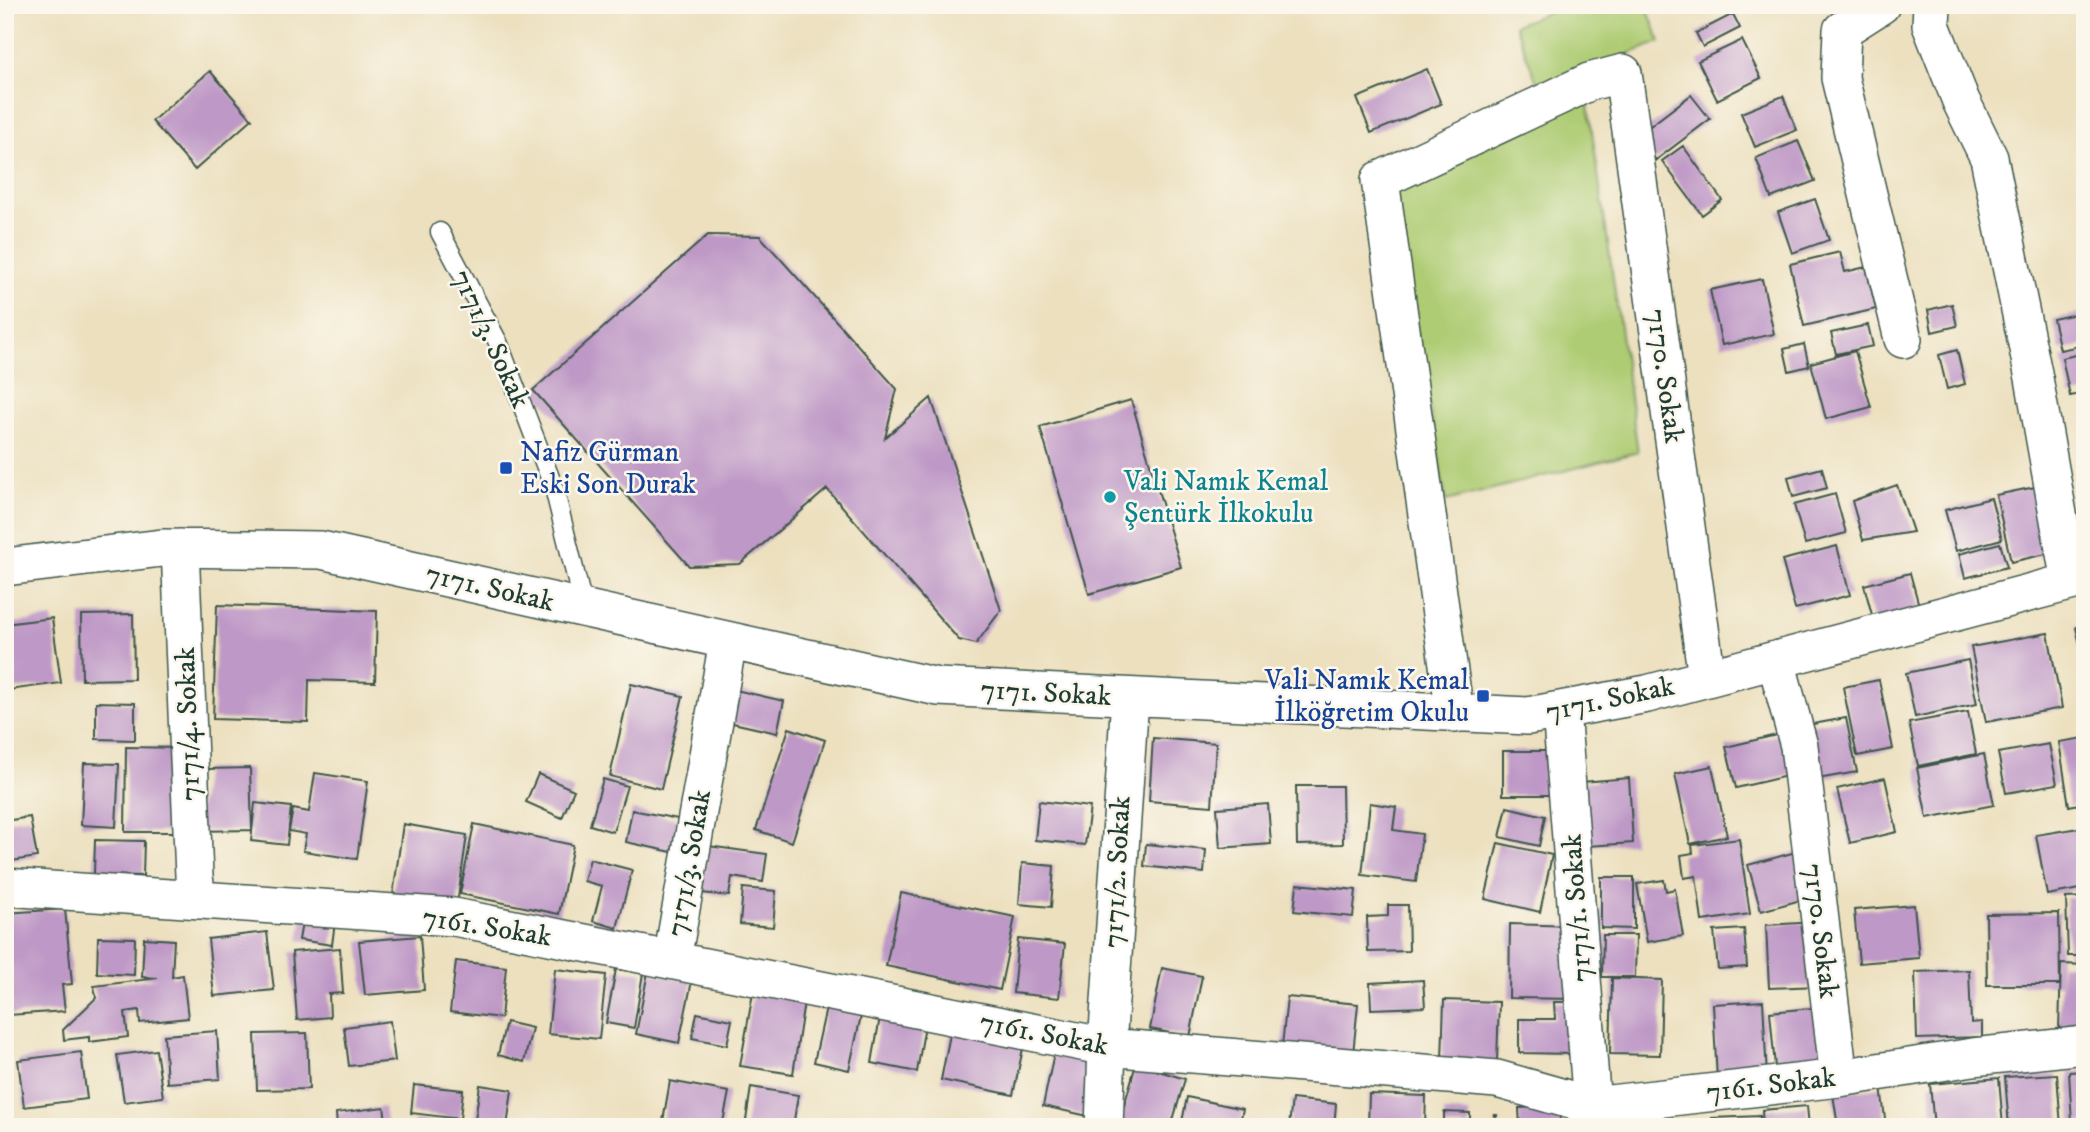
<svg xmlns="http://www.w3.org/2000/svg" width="2090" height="1132" viewBox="0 0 2090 1132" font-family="'IM FELL DW Pica',serif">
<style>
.green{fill:#aecc73;stroke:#668454;stroke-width:2}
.building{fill:#be98c6}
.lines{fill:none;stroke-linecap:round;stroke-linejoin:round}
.service-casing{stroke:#3e5549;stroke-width:21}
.minor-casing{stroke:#3e5549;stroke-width:40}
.path{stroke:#3e5549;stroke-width:4.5;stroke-dasharray:5 5;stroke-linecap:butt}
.service{stroke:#fff;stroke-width:18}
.minor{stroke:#fff;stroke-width:37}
.transit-dot{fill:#1a4fb4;stroke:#fbf7ec;stroke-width:2.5}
.culture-dot{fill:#0f9aa8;stroke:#fbf7ec;stroke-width:2.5}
.labels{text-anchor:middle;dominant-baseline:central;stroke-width:5;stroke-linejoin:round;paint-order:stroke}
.street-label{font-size:28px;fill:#1f3d34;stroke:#fbf7ec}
.transit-label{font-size:28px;fill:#164399;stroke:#fbf7ec;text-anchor:start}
.culture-label{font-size:28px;fill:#0d838f;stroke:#fbf7ec;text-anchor:start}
</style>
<rect width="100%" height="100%" fill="#fbf7ec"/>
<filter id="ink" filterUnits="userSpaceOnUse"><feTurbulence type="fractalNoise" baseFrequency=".0143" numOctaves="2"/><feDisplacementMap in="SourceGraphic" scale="14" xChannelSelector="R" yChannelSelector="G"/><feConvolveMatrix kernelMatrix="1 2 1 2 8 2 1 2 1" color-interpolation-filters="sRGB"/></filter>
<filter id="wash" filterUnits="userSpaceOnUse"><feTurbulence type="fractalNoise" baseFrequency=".00686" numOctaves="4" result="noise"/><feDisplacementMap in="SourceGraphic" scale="28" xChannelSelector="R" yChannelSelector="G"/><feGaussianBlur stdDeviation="1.57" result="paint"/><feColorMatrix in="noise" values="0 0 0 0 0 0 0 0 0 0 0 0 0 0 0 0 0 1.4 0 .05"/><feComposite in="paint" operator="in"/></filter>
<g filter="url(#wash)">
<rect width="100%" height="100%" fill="#ece0bf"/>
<path class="green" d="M1567 5H1646L1660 42 1539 88 1515 25Z
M1586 90 1638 452 1446 501 1391 187Z"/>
<g id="blocks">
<path class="building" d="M1733 14 1740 28 1703 47 1696 33Z
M1742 40 1761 78 1717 100 1698 61Z
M1427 69 1441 104 1371 133 1357 98Z
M210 71 252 119 195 170 152 121Z
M1691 95 1710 119 1656 160 1637 136Z
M1783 96 1797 130 1755 147 1741 113Z
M1798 141 1815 181 1771 198 1756 158Z
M1683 146 1722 200 1702 215 1662 161Z
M1815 199 1829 240 1792 253 1778 212Z
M708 235 760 236 897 389 885 438 931 398 1001 610 976 644 959 640 827 489 740 564 689 566 533 390Z
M1840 252 1845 272 1866 267 1876 309 1804 326 1790 264Z
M1762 279 1774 334 1722 345 1710 290Z
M1952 304 1957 326 1932 332 1928 310Z
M2085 312V345L2060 350 2053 319Z
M1868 325 1873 346 1836 354 1831 333Z
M1804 344 1809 366 1789 371 1784 349Z
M1957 350 1965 384 1947 389 1939 355Z
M1855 351 1871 407 1826 419 1811 363Z
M2085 353V393L2070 396 2062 358Z
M1131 400 1181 567 1089 594 1040 427Z
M1822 468 1827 488 1793 497 1788 477Z
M1897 485 1913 532 1863 540 1852 501Z
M2045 485 2060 551 2011 562 1996 495Z
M1835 494 1846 533 1805 544 1794 505Z
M1991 498 2002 539 1956 551 1945 510Z
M2000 543 2007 567 1965 578 1959 554Z
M1837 546 1850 595 1795 609 1782 560Z
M1910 573 1921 613 1875 626 1864 585Z
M217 605 377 611 375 682 309 680 308 722 213 719Z
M133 614 134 679 82 680 81 615Z
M52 618 61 683 9 690 5 663V624Z
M2085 625V654H2082L2076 627Z
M2048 633 2062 708 1986 722 1971 647Z
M1968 660 1977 704 1915 717 1906 673Z
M1879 680 1893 749 1857 756 1843 687Z
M631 684 683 696 661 789 610 776Z
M731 689 784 701 777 733 724 721Z
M96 702 135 703V740L96 739Z
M1968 712 1976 754 1918 766 1909 723Z
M1846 718 1857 772 1812 780 1802 726Z
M789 728 825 740 792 842 756 830Z
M1785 733 1795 774 1736 788 1726 747Z
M1153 738 1216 743 1212 806 1149 801Z
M2085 738V803L2069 806 2059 742Z
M2049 744 2057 784 2006 793 1998 753Z
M126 747 181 748 180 832H125Z
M1503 751H1549V795H1503Z
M1984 754 1994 805 1927 818 1917 768Z
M84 763 119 764 116 827 81 825Z
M1712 766 1727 836 1690 844 1675 774Z
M250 768 252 830 196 831 205 769Z
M315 773 368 781 357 859 303 851 306 834 289 831 293 809 309 812Z
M538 774 574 790 562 818 526 802Z
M1629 778 1633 843 1587 846 1582 782Z
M1885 778 1897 832 1850 843 1837 789Z
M603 779 627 786 613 832 590 825Z
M1296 786H1342L1343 844 1297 845Z
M1039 801 1090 807 1085 845 1035 840Z
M255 803 291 807 287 845 251 841Z
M1370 803 1396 807 1393 830 1422 834 1416 882 1362 875Z
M1268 804 1271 844 1220 848 1217 808Z
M1507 807 1545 816 1539 846 1500 837Z
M632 810 678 819 672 852 626 842Z
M30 817 37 857 5 862V821Z
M403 824 467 835 456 912 392 902Z
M474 824 573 845 559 914 460 894Z
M2085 827V888L2047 895 2036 835Z
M1739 839 1750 914 1702 921 1696 876 1684 878 1681 855 1693 853 1692 845Z
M95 840 144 841 143 876 94 875Z
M1498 843 1552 855 1540 912 1485 899Z
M1146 844 1206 850 1204 873 1144 866Z
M708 846 767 854 763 882 732 877 729 896 702 893Z
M1796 852 1808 898 1761 911 1748 865Z
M590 859 632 870 617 928 593 921 602 886 584 881Z
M1022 863 1054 866 1051 907 1019 904Z
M1601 877H1634V929L1601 928Z
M1664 880 1666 891 1675 889 1683 936 1647 942 1637 884Z
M1297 884 1356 890 1353 917 1294 911Z
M743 888 776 891 773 927 740 924Z
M901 893 1015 917 1000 990 886 966Z
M2085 897V956H2068L2066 898Z
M1388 905H1408L1409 951 1368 952 1367 917 1388 916Z
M1914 905 1919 958 1859 963 1854 910Z
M65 909 72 984 62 985 65 1011 9 1015 5 967V913Z
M2059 913 2060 985H1987L1986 914Z
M303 917 335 922 332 945 299 940Z
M1816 922 1819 986 1769 988 1766 925Z
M1510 924 1574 926 1573 999 1509 998Z
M1744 929 1747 967 1718 969 1714 931Z
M267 932 274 990 214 996 208 939Z
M1603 935H1636L1635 977H1602Z
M420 936 424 990 365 995 359 941Z
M98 937 135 938 134 975 97 973Z
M144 938 174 940 172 977 183 975 188 1018 140 1023 139 1010 125 1012 128 1037 89 1042V1037L64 1040 63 1030 96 998 94 986 158 978 142 977Z
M1018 939 1065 944 1059 998 1013 993Z
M340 948 343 993 329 994 330 1017 297 1020 292 952Z
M456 961 506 967 501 1018 450 1012Z
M2061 964 2085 965V1031L2059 1030Z
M1162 968 1202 976 1190 1037 1150 1029Z
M555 969 606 975 599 1039 548 1034Z
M616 969 643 973 634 1028 606 1023Z
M1969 970 1971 1023 1982 1022V1037L1917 1039 1915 972Z
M648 972 692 981 679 1043 636 1034Z
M1612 978 1662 980 1660 1055 1610 1054Z
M1423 980 1425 1007 1371 1009 1370 983Z
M753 993 804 1002 793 1074 740 1066Z
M1287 997 1358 1004 1353 1054 1282 1047Z
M828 999 863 1007 849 1070 814 1062Z
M1444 1000 1499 1002 1497 1062 1442 1060Z
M1763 1001 1767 1077 1717 1080 1713 1004Z
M1554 1002H1576V1054L1519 1053V1019H1555Z
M1823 1007 1828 1063 1775 1067 1770 1012Z
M881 1011 926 1019 917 1072 872 1063Z
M697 1013 732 1020 727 1045 692 1038Z
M390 1021 395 1061 349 1066 344 1027Z
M506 1022 532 1028 524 1062 498 1055Z
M951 1029 1024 1044 1013 1095 941 1080Z
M217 1031 220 1079 167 1083 164 1035Z
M307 1033 309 1089 257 1090 255 1034Z
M156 1050 163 1097 124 1102 117 1055Z
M81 1052 87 1099 24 1107 18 1060Z
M1054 1053 1099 1063 1088 1116 1043 1106Z
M1136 1064 1185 1079 1171 1127H1118Z
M2085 1071V1123H2072L2069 1072Z
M2057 1074 2061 1127H2009L2005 1077Z
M1999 1078 2003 1127H1934L1930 1084Z
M670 1081 729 1092 722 1127H662Z
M414 1085 463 1090 460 1119 411 1113Z
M480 1085 512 1090 507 1127H474Z
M751 1087 798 1095 793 1127H745Z
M1881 1087 1886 1127H1838L1833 1094Z
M1369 1094 1426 1096 1425 1127H1368Z
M1187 1097 1243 1109 1239 1127H1181Z
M1292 1099 1336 1104 1334 1127H1289Z
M1559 1106 1560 1127H1520L1519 1108Z
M1807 1106 1809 1127H1763L1762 1110Z
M384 1107 387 1127H337L336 1113Z
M1444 1112 1470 1113V1127H1444Z
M1760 1116V1127H1712V1118Z
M414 1120 459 1125V1127H413Z
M1653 1122 1654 1127H1576V1124Z"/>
</g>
</g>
<g filter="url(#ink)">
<use href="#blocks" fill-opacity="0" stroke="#3e5549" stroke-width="2"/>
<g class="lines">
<defs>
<path id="service" d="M440 232 498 342 554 488 584 609"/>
<path id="minor" d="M1881 5 1842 30 1840 78 1903 339
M1932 5 1931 25 1961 101 1989 158 2034 378 2070 582
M180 548 194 876 197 900
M5 567 162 548 321 550 938 687 1528 716 1647 694 2085 578
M1776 661 1799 746 1839 1078
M1561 710 1592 1106
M1455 714 1380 180 1589 82 1623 73 1707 678
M5 887 454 917 1107 1047 1497 1079 1592 1106 1839 1078 1973 1057 2085 1045
M672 960 728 641
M1104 1127 1107 1047 1130 697"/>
</defs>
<use href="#service" class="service-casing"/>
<use href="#minor" class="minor-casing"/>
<path class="path" d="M1495 1127 1496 1114"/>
<use href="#service" class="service"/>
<use href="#minor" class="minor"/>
</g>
</g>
<g class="transit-dot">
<rect x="499" y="461" width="14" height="14" rx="3.5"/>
<rect x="1476" y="689" width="14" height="14" rx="3.5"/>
</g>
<circle class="culture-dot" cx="1110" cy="497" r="7"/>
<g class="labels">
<g class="street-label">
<text transform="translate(491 339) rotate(65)">7171/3. Sokak</text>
<text transform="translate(1665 376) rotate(82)">7170. Sokak</text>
<text transform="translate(490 588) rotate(13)">7171. Sokak</text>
<text transform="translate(1046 693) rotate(3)">7171. Sokak</text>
<text transform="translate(1610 699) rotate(-12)">7171. Sokak</text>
<text transform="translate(188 724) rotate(-92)">7171/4. Sokak</text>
<text transform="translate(689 863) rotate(-80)">7171/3. Sokak</text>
<text transform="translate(1117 872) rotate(-87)">7171/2. Sokak</text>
<text transform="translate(1577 908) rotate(-94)">7171/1. Sokak</text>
<text transform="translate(487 927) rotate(9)">7161. Sokak</text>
<text transform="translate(1821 931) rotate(83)">7170. Sokak</text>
<text transform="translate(1044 1034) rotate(11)">7161. Sokak</text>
<text transform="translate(1771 1085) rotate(-7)">7161. Sokak</text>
</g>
<g class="transit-label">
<text x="520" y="452">Nafiz Gürman<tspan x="520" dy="32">Eski Son Durak</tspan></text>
<text x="1469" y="680" text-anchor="end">Vali Namık Kemal<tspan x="1469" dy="32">İlköğretim Okulu</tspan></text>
</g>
<g class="culture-label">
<text x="1124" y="481">Vali Namık Kemal<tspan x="1124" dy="32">Şentürk İlkokulu</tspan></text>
</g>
</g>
<rect width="2090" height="1132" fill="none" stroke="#fbf7ec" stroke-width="28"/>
</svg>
